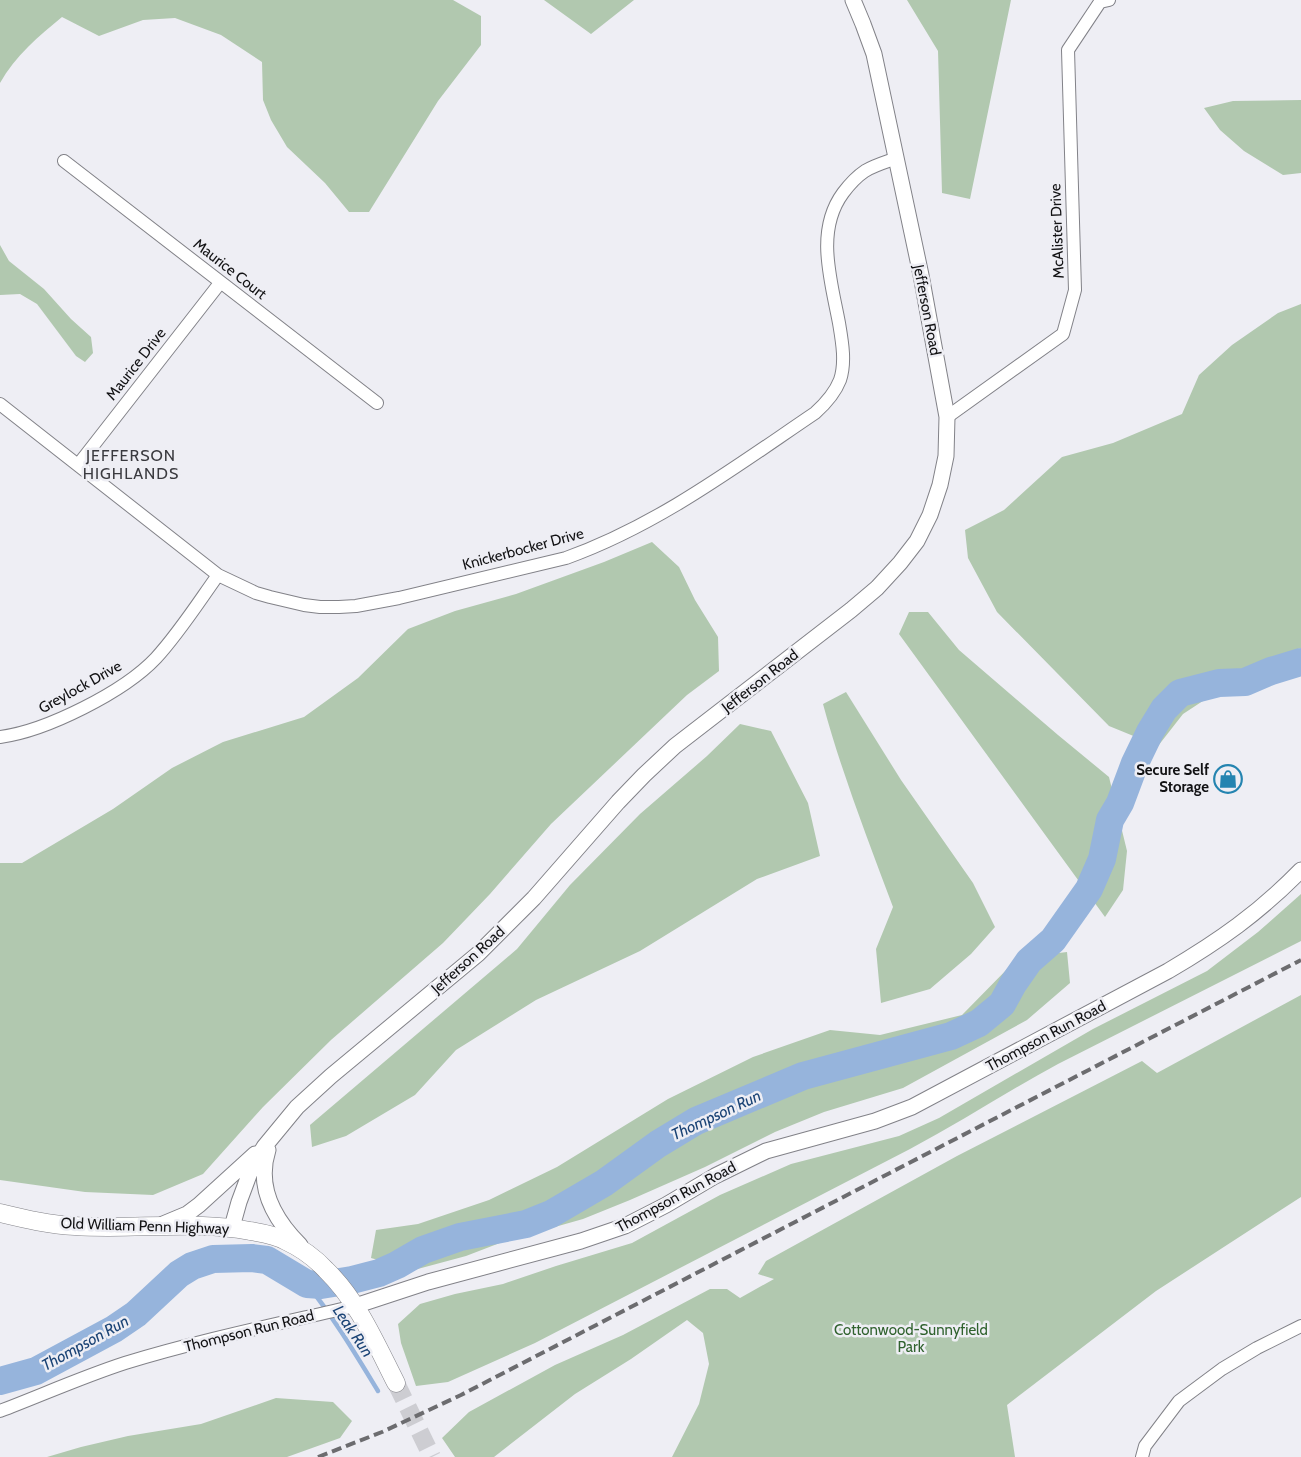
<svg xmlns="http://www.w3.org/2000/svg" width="1301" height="1457" viewBox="0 0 1301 1457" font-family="Cabin,sans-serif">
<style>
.green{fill:#b1c8af}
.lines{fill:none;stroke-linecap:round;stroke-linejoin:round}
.stream{stroke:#96b4dc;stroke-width:4.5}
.river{stroke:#96b4dc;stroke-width:28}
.secondary-tunnel{stroke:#cdcdd2;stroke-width:18;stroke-dasharray:18 9;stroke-linecap:butt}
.minor-casing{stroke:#828288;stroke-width:14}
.tertiary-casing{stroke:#828288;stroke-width:17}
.secondary-casing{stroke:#828288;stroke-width:19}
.minor{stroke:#fff;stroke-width:12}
.tertiary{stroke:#fff;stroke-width:15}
.secondary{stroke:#fff;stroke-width:18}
.rail{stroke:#6c6c6f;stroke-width:4;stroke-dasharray:10 5;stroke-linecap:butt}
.labels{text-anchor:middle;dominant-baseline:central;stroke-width:5;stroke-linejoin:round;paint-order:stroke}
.street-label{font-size:15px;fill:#121214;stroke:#eeeef4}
.poi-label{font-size:15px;font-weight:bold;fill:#121214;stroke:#eeeef4;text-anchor:end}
.park-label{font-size:15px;fill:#30622e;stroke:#eeeef4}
.neighbourhood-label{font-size:16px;letter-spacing:1px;fill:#3a3a3f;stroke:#eeeef4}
.water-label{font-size:16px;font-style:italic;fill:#1a4375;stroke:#eeeef4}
</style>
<rect width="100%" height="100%" fill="#eeeef4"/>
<path class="green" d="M0 0H453L481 16V45L438 101 369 212H349L325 183 287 147 271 120 263 100 262 62 221 35 175 18 143 20 99 36 62 17C39 36 15 56 0 83Z
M544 0H634L591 34Z
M907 0H1011L970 199 942 193 938 51Z
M1301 100V173L1283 175 1244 151 1220 130 1204 108 1233 101Z
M0 245 9 261 44 289 71 319 91 337 93 353 85 362 76 356 37 304 20 294 0 295Z
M1301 304V648L1267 659 1183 714 1158 746 1109 726 997 612 968 558 965 530 1004 510 1062 457 1113 443 1182 414 1199 375 1232 345 1278 313Z
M652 542 679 567 695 600 718 637 719 671 687 695 551 824 490 894 443 943 331 1040 263 1107 203 1174 153 1195 85 1192 0 1180V863H22L113 809 172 768 223 742 304 717 358 678 408 629 455 611 516 594 604 562Z
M909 612H928L959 650 1058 735 1109 777 1127 851 1123 890 1105 917 899 634Z
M846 692 901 780 973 883 995 927 971 954 930 989 881 1003 876 949 893 907C868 840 842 774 823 704Z
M740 724 771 731 808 803 820 856 757 879 640 951 536 1000 456 1050 415 1095 346 1136 312 1147 310 1125 517 949 570 885 640 814 707 756Z
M1301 894V941L1058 1064C1008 1091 961 1122 910 1149L535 1343 448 1382 416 1386 401 1343 398 1324 420 1304 455 1294 503 1284 556 1266 632 1243 720 1195 791 1164 899 1136 939 1118 1093 1029 1207 971 1258 932Z
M1067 952 1070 983 1027 1020 903 1088 824 1112 775 1132 705 1167 630 1200 583 1219 505 1241 466 1256 414 1270 371 1258 376 1230 418 1224 489 1200 557 1167 668 1099 753 1057 830 1030 880 1035 962 1015 1018 958Z
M1301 995V1197L1156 1291 1007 1405 1015 1457H672L699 1404 709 1364 703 1333 687 1320 631 1359 575 1394 494 1457H455L442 1438 469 1412 555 1365 623 1335 710 1289H727L740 1298 774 1279 758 1274 766 1261 957 1156 1142 1061 1157 1073Z
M276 1398 333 1402 352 1421 340 1438 287 1457H47L81 1447 128 1436 201 1424Z"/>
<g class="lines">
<path class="stream" d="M307 1284C334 1318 356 1355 378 1391"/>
<path class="river" d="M0 1381 36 1371 114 1329 136 1314 179 1274 192 1266 213 1259 252 1258 267 1260 307 1284 321 1285 352 1280 379 1273 397 1265 423 1250 460 1237 526 1224 551 1214 604 1183 658 1144 696 1121 803 1076 951 1036 979 1023 1002 1004 1013 984 1029 961 1053 940 1089 889 1102 859 1110 820 1120 803 1135 763 1150 732 1164 709 1180 693 1219 683 1245 682 1271 671 1301 662"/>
<path class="secondary-tunnel" d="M396 1383 432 1457"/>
<defs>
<path id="minor" d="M64 161 377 403
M0 404 218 575 256 593 270 597 304 605 320 607H339L356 606 399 598 566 558C658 525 735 467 815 413 825 404 835 393 840 380 846 362 842 341 839 323 831 280 815 231 843 193 849 185 856 177 865 171 875 165 886 162 897 158
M947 417 1063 334 1075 290 1068 50 1100 2 1109 0
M78 465 220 283
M0 737C46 731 124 692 156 658 179 633 198 603 218 575
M0 1411C42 1395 82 1377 125 1363 200 1340 278 1324 355 1306
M1142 1457 1145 1446 1179 1401 1222 1369 1257 1348 1301 1326"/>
<path id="tertiary" d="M268 1150C256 1187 274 1219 300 1245
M163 1224 187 1214 199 1205 255 1154
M232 1227 239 1202 252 1167 264 1147 297 1107 331 1076 478 954 534 898 618 802 644 775 675 746 851 610 877 588 900 563 917 541 930 515 940 485 946 456 947 417 921 275 874 54 863 24 853 0
M355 1306 428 1282 581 1241 625 1226 666 1205 715 1176 766 1151 875 1121 912 1107 1168 971C1219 941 1259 913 1301 870"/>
<path id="secondary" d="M0 1213C25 1219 50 1225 75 1226 133 1230 192 1220 250 1231 262 1233 275 1235 286 1241 301 1248 315 1258 326 1270 358 1301 376 1344 396 1383"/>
</defs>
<use href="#minor" class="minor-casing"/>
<use href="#tertiary" class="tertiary-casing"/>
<use href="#secondary" class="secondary-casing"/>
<use href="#minor" class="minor"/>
<use href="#tertiary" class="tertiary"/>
<use href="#secondary" class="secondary"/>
<path class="rail" d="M318 1457 382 1432 461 1395 1301 960"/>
</g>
<defs>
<symbol id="shop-ring" viewBox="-11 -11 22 22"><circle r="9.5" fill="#eeeef4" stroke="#2484b0" stroke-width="1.5"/><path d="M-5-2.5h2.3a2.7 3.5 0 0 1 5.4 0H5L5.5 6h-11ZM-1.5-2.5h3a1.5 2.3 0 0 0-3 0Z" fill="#2484b0"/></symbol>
</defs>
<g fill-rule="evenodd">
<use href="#shop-ring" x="1212" y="763" width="32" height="32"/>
</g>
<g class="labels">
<g class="street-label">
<text transform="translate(1057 231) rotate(-92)">McAlister Drive</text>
<text transform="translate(230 269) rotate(38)">Maurice Court</text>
<text transform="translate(927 310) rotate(79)">Jefferson Road</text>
<text transform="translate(136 364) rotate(-52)">Maurice Drive</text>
<text transform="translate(523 549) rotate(-15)">Knickerbocker Drive</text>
<text transform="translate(760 681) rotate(-38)">Jefferson Road</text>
<text transform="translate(80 687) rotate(-29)">Greylock Drive</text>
<text transform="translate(468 960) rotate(-42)">Jefferson Road</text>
<text transform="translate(1046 1036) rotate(-28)">Thompson Run Road</text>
<text transform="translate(676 1197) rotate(-28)">Thompson Run Road</text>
<text transform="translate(145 1226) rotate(2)">Old William Penn Highway</text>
<text transform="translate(249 1331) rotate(-14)">Thompson Run Road</text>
</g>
<g class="poi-label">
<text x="1209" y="770">Secure Self<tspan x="1209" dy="17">Storage</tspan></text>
</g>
<g class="park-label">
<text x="911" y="1330">Cottonwood-Sunnyfield<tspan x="911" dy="17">Park</tspan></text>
</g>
<g class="neighbourhood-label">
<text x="131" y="455">JEFFERSON<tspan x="131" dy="18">HIGHLANDS</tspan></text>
</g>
<g class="water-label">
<text transform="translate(716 1115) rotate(-25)">Thompson Run</text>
<text transform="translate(353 1331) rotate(56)">Leak Run</text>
<text transform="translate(85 1343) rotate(-29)">Thompson Run</text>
</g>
</g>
</svg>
